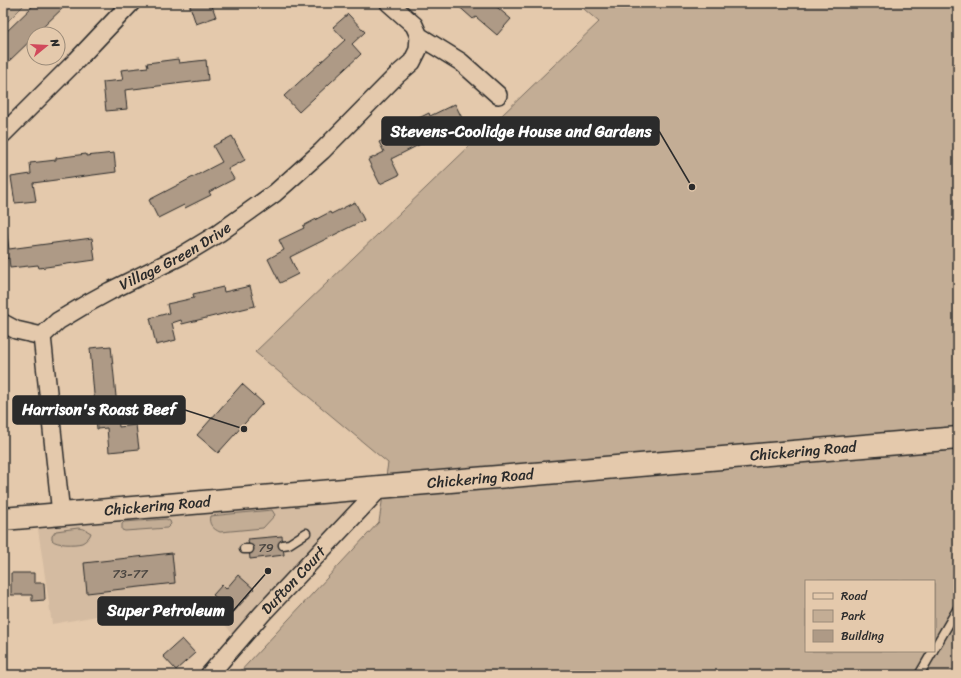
<svg xmlns="http://www.w3.org/2000/svg" width="961" height="678" viewBox="0 0 961 678" font-family="Sriracha,sans-serif">
<style>
.built{fill:#d4bba1}
.green{fill:#c3ad95;stroke:#776c60;fill-rule:evenodd}
.building{fill:#ae9a86;stroke:#2b2b2b}
.lines{fill:none;stroke-linecap:round;stroke-linejoin:round}
.service-casing{stroke:#2b2b2b;stroke-width:11}
.minor-casing{stroke:#2b2b2b;stroke-width:20}
.primary-casing{stroke:#2b2b2b;stroke-width:25}
.service{stroke:#e4c9ac;stroke-width:8}
.minor{stroke:#e4c9ac;stroke-width:17}
.primary{stroke:#e4c9ac;stroke-width:22}
.labels{text-anchor:middle;dominant-baseline:central;stroke-width:3.5;stroke-linejoin:round;paint-order:stroke}
.number-label{font-size:13px;fill:#4c4742}
.street-label{font-size:15px;fill:#2b2b2b;stroke:#e4c9ac}
.leader{fill:none;stroke:#2b2b2b;stroke-width:1.5}
.callout-dot{fill:#2b2b2b;stroke:#e4c9ac;stroke-width:1.5}
.callout{fill:#2b2b2b;stroke:#2b2b2b;stroke-width:1.5}
.callout-label{font-size:16px;text-anchor:middle;font-weight:bold;fill:#fff}
</style>
<rect width="100%" height="100%" fill="#e4c9ac"/>
<filter id="ink" filterUnits="userSpaceOnUse"><feTurbulence type="fractalNoise" baseFrequency=".025" numOctaves="2"/><feDisplacementMap in="SourceGraphic" scale="8" xChannelSelector="R" yChannelSelector="G"/><feConvolveMatrix kernelMatrix="1 2 1 2 8 2 1 2 1" color-interpolation-filters="sRGB"/></filter>
<g filter="url(#ink)">
<path class="built" d="M359 498 233 635 204 597 52 624 38 529Z"/>
<path class="green" d="M3 3H26L3 26Z
M577 3H958V675H237L379 522 388 463 255 352 599 22ZM806 581H934V651H806Z
M272 510 275 515 263 528 220 532C213 529 208 524 210 516Z
M166 519 170 521 171 524 167 528 125 531 122 530V524L124 522Z
M78 528 84 529 91 533C90 537 86 541 82 543 75 545 56 545 52 540V536L56 531Z"/>
<path class="building" d="M36 3H68L41 29 44 33 43 34H34V37L6 64 3 61V35Z
M189 3H211L216 17 196 24Z
M455 3H492L511 19 497 35 476 17 473 19Z
M348 14 365 32 352 44 361 54 299 112 284 96 345 40 333 27Z
M178 59 179 63 206 60 208 80 125 90 127 109 106 111 103 82 123 80 121 70 148 67 147 63Z
M455 104 464 122 391 159 399 175 380 184 368 160 384 152 379 142 405 130 403 126 429 113 430 116Z
M232 136 245 160 228 169 234 179 209 192 211 195 185 208 184 205 158 218 149 200 222 162 213 146Z
M114 153 116 172 33 183 36 201 15 203 11 177 31 174 30 163 56 160V158L86 154V156Z
M355 202 364 220 290 257 298 274 280 283 268 259 284 250 279 240 304 228 303 226 330 212 331 214Z
M3 213H4L9 249 92 238 95 260 39 268 38 265 10 268 9 258 3 259Z
M250 286 255 306 182 324 181 320 172 323 176 340 156 345 150 318 169 313 167 304 194 298 193 294 223 287 224 292Z
M111 346 119 427 136 425 139 449 109 452 107 428 97 429 90 348Z
M242 384 263 403 218 453 197 435Z
M282 536 284 555 250 559 248 539Z
M172 553 175 583 87 593 84 563Z
M11 573H34V583H44L45 600 32 601V595H11Z
M238 575 254 589 233 613 213 595 222 585 226 589Z
M182 639 195 653 176 670 163 656Z"/>
<g class="lines">
<defs>
<path id="service" d="M283 545 289 544 306 533
M244 549H249
M934 649 958 608
M919 675 933 651"/>
<g id="minor">
<path d="M389 3 414 25 419 36 461 62 498 95"/>
<path d="M3 134 77 60 131 3"/>
<path d="M3 323 16 330 42 336"/>
<path id="s1" d="M61 514 42 336 58 321 88 303 110 291 181 256 219 233 275 193 322 151 397 75 412 62 418 50 419 36"/>
<path id="s2" d="M209 675 262 614 381 487"/>
</g>
<g id="primary">
<path id="s3" d="M3 519 958 438"/>
</g>
</defs>
<use href="#service" class="service-casing"/>
<use href="#minor" class="minor-casing"/>
<use href="#primary" class="primary-casing"/>
<use href="#service" class="service"/>
<use href="#minor" class="minor"/>
<use href="#primary" class="primary"/>
</g>
</g>
<g class="labels">
<g class="number-label">
<text x="266" y="547">79</text>
<text x="130" y="573">73-77</text>
</g>
<g class="street-label">
<text stroke="none"><textPath href="#s1" startOffset="335">Village Green Drive</textPath></text>
<text stroke="none"><textPath href="#s3" startOffset="803">Chickering Road</textPath></text>
<text stroke="none"><textPath href="#s3" startOffset="479">Chickering Road</textPath></text>
<text stroke="none"><textPath href="#s3" startOffset="155">Chickering Road</textPath></text>
<text stroke="none"><textPath href="#s2" startOffset="127">Dufton Court</textPath></text>
</g>
</g>
<path class="leader" d="M692 187L659 131M244 429L185 410M268 571L233 611"/>
<g class="callout-dot">
<circle cx="692" cy="187" r="4"/>
<circle cx="244" cy="429" r="4"/>
<circle cx="268" cy="571" r="4"/>
</g>
<g class="callout">
<rect x="382" y="117" width="277" height="28" rx="4"/>
<rect x="13" y="396" width="172" height="28" rx="4"/>
<rect x="98" y="597" width="135" height="28" rx="4"/>
</g>
<g class="callout-label">
<text x="521" y="137">Stevens-Coolidge House and Gardens</text>
<text x="99" y="415">Harrison's Roast Beef</text>
<text x="166" y="616">Super Petroleum</text>
</g>
<rect width="961" height="678" fill="none" stroke="#e4c9ac" stroke-width="16"/>
<rect x="8" y="8" width="945" height="662" fill="none" stroke="#2b2b2b" stroke-width="1.5" filter="url(#ink)"/>
<rect x="805" y="580" width="130" height="72" fill="#e4c9ac" stroke="#9a8a78"/>
<rect x="813" y="593" width="20" height="6" fill="#e4c9ac" stroke="#9a8a78"/>
<text x="841" y="600" font-size="12" fill="#2b2b2b">Road</text>
<rect x="813" y="610" width="20" height="12" fill="#c3ad95" stroke="#9a8a78"/>
<text x="841" y="620" font-size="12" fill="#2b2b2b">Park</text>
<rect x="813" y="630" width="20" height="12" fill="#ae9a86" stroke="#9a8a78"/>
<text x="841" y="640" font-size="12" fill="#2b2b2b">Building</text>
<g transform="translate(46 46) rotate(72)"><circle r="19" fill="#e4c9ac" stroke="#9a8a78"/>
<path d="M0-3L7 15L0 10L-7 15Z" fill="#d1495b"/>
<text y="-6" font-size="11" font-weight="bold" text-anchor="middle" fill="#2b2b2b">N</text>
</g>
</svg>
